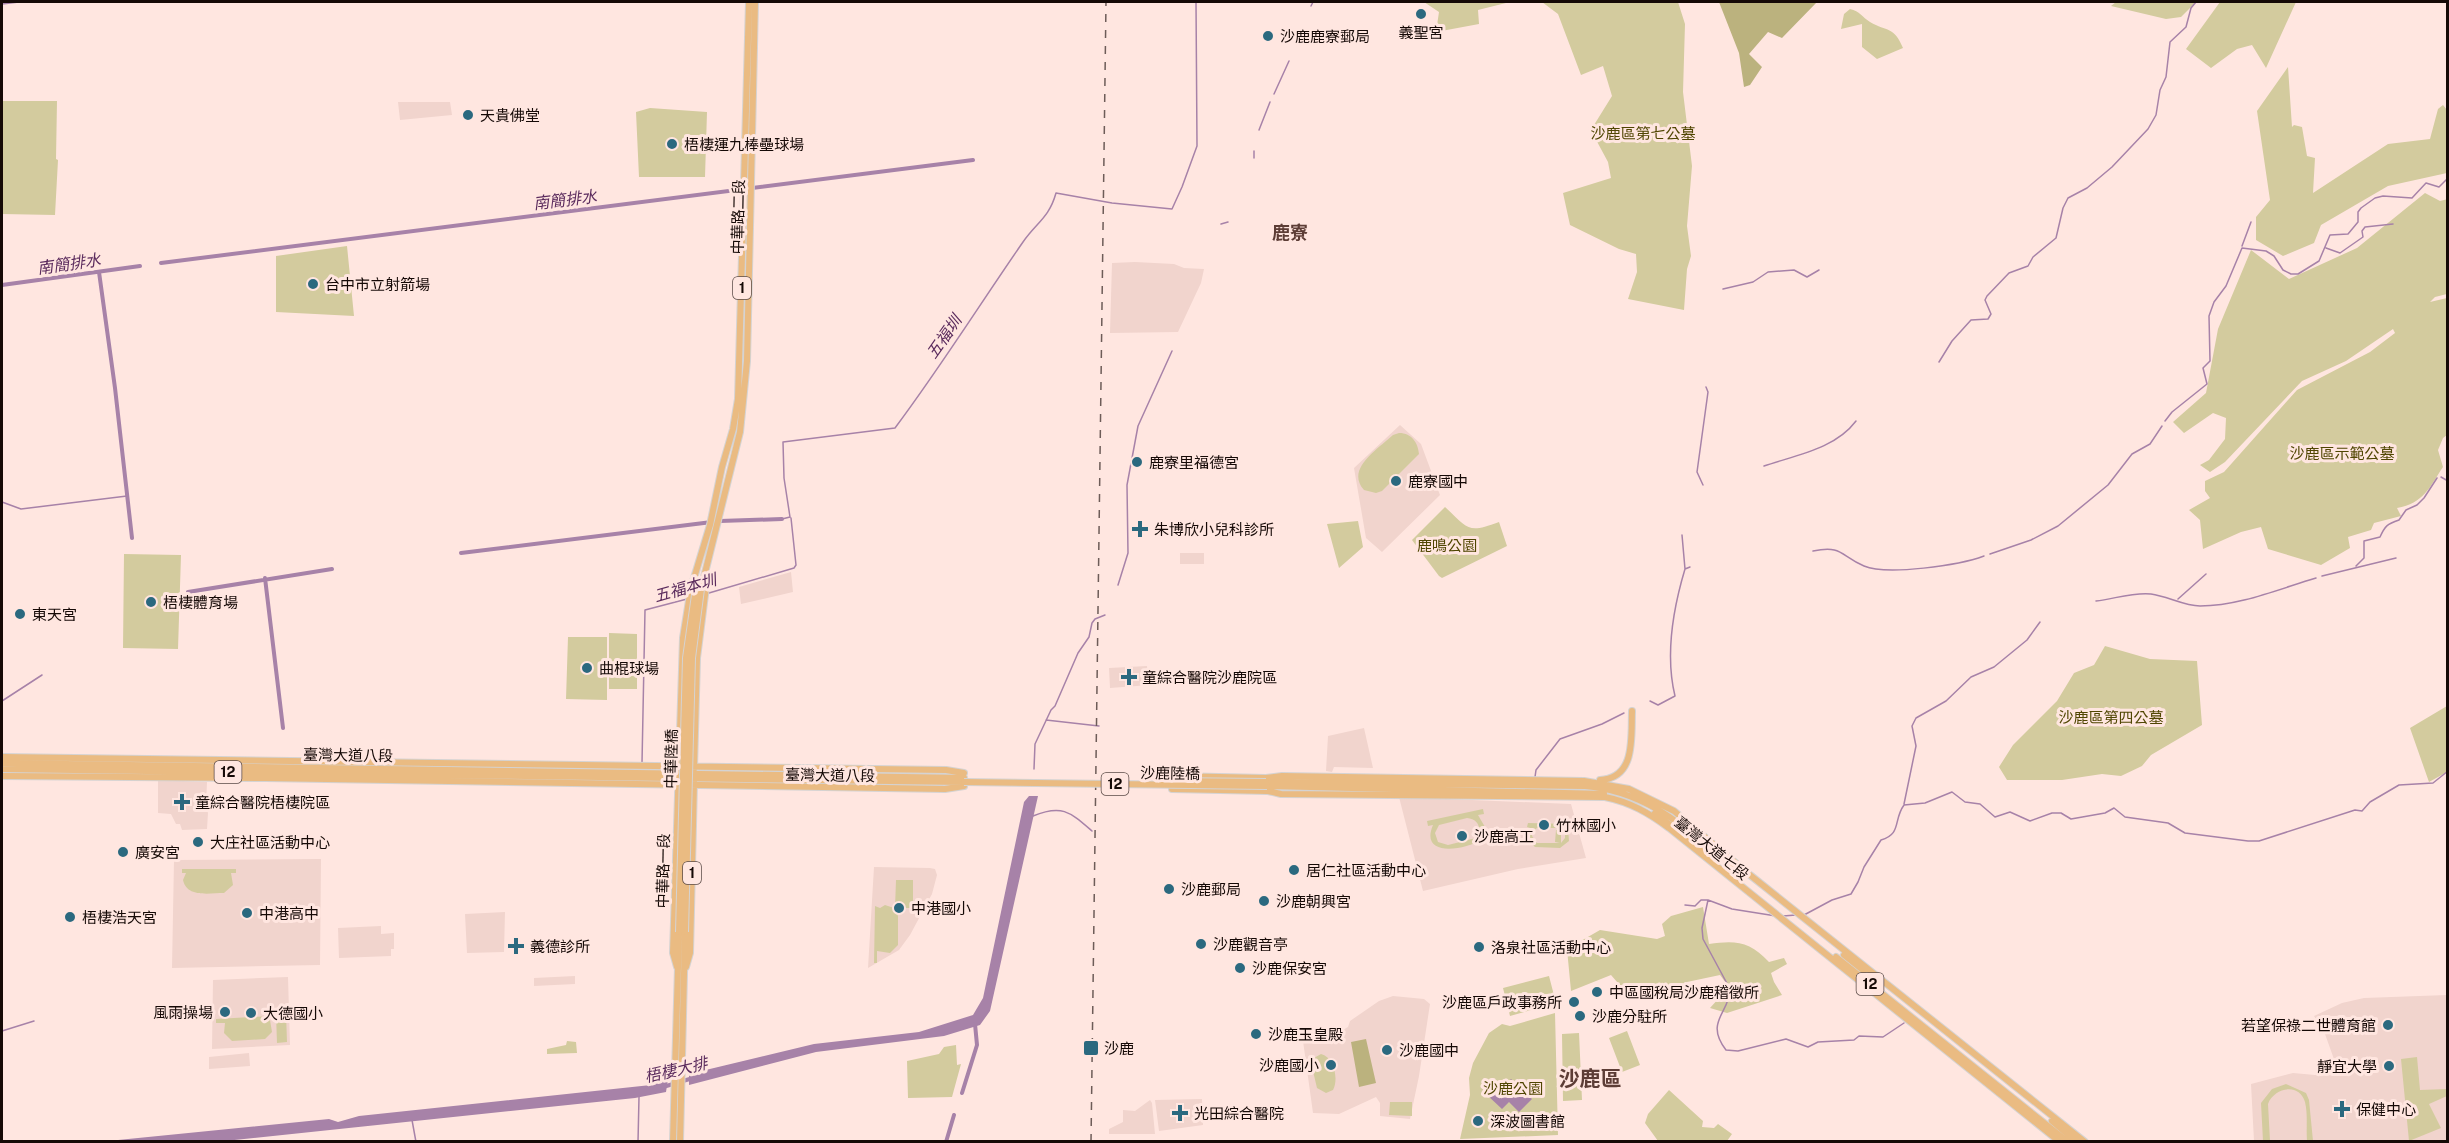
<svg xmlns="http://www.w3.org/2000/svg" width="2449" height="1143" viewBox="0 0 2449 1143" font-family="'Public Sans','Noto Sans TC',sans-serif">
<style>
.built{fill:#f1d4cd}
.green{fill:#d3cb9e;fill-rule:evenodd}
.forest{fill:#bbb27e}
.water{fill:#a782a8}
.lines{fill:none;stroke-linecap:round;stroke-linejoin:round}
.stream{stroke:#a782a8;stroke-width:1.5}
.canal{stroke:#a782a8;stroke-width:4}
.major-casing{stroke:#d5d3d2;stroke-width:8}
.major{stroke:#eabb82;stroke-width:6}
.rail{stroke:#6d5c58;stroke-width:1.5;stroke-dasharray:8 8;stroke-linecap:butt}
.major-bridge-casing{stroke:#d5d3d2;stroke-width:8;stroke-linecap:butt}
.major-bridge{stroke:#eabb82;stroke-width:6}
.poi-dot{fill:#2b697f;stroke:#ffe6e0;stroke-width:2}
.labels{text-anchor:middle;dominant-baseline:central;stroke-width:6;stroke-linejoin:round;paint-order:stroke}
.shield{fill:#ffe6e0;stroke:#5b4b47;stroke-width:1.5}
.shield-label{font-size:14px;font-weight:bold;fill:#150906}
.poi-label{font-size:15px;fill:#150906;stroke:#ffe6e0;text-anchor:start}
.park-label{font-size:15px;fill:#504602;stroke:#ffe6e0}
.street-label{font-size:15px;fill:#150906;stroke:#ffe6e0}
.water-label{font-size:16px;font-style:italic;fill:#5b2b5d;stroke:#ffe6e0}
.quarter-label{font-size:18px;font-weight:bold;fill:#5d3d36;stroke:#ffe6e0}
.district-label{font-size:21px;font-weight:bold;fill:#5d3d36;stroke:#ffe6e0}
</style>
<rect width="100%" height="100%" fill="#ffe6e0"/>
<path class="built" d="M398 102H450L452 115 400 120Z
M1135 262 1174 264 1184 268 1204 269 1201 283 1178 332 1110 333 1112 263Z
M1400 425 1421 444 1440 495 1382 552 1366 538 1354 468Z
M1180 553H1204V564H1180Z
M791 572 793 592 741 604 739 587Z
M1147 666 1148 677 1162 676 1163 684 1110 688 1109 668Z
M1364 728 1373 768 1334 767 1332 772 1326 771 1328 736Z
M158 780 207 782 206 807 208 813 207 829 182 830 180 824H176L171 814 158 813Z
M1399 797 1571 804 1586 858 1518 869 1423 891Z
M321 859 320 965 172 968 174 860Z
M874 867 930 868 935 869 937 875 932 894 910 935 899 950 868 968Z
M505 912 504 952 467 953 465 914Z
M381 926V934L394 933V949H391V956L339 958 338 928Z
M575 976V984L534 986V978Z
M288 977 290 1045 212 1049 213 980Z
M2447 995V1141H2254L2251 1084 2293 1073 2315 1075 2327 1070 2335 1062 2325 1034 2314 1016 2342 1003 2364 998Z
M1393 996 1424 999 1430 1004 1419 1076 1410 1119 1380 1116V1103L1376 1097 1339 1114 1313 1113 1303 1041 1336 1034 1348 1027 1350 1021 1379 1001Z
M249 1053 250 1066 209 1069V1057Z
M1202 1099 1203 1125 1159 1131 1155 1100Z
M1150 1100 1152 1103 1155 1134H1109V1129L1123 1122V1110L1135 1111Z"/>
<path class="green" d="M1424 2H1510L1478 10 1479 24 1436 32 1439 12Z
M1542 2H1678L1685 24 1683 92 1692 166 1687 226 1691 256 1687 269 1684 310 1628 299 1637 272 1636 254 1619 249 1570 225 1563 193 1611 178 1608 162 1594 136V125L1612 96 1603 66 1581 75 1558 14Z
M2116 2H2196L2181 17 2166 19 2111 6Z
M2220 2H2296L2266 68 2252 45 2237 49 2211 68 2186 49Z
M1850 9C1860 11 1862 17 1870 22 1887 32 1894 26 1903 48L1877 59 1862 47V24L1841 29 1844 14Z
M2288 67 2292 127 2294 125 2302 127 2307 156 2315 158 2313 193 2388 144 2430 139 2438 109 2443 105 2447 110V173L2388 186 2321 225 2314 243 2283 256 2256 240V217L2270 200 2257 111Z
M2 101H57L56 159 58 160 55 215 2 214Z
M650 108 707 112 705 177H639L636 112Z
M2425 193 2440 201 2448 199 2447 294 2435 297 2430 302 2447 298V435L2443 438 2438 450 2443 467C2429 488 2424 503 2397 508L2401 516 2374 523 2371 530 2348 537 2350 548 2321 565 2268 549 2261 527 2241 532 2203 549 2200 520 2189 510 2210 498 2205 491V481L2224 472 2297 390 2370 352 2395 333 2393 329 2346 361 2302 381 2225 462 2210 472 2200 465 2209 460 2225 439 2226 418 2213 413 2184 433 2173 422 2206 393 2218 329 2251 250 2289 279 2357 248Z
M347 246 354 316 276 312V256Z
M1399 433C1412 433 1418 443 1419 454L1382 491 1376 493 1364 490C1345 469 1378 449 1393 435Z
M1445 507C1469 529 1467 534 1499 522L1507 546 1442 578 1439 576 1412 540Z
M1358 521 1363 547 1339 568 1327 524Z
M124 554 181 555 178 649 123 648Z
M609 633 637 634V689H609Z
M568 637H607V700L566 699Z
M2105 646 2150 659 2197 661 2202 725 2151 755 2142 766 2121 776 2102 774 2062 780H2007L1999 767 2013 745 2057 701 2074 673 2094 665Z
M2447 706V772L2429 782 2410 728Z
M1483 809 1484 814 1478 815 1485 827 1481 840C1465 850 1419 858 1433 825L1428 826 1427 821ZM1467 818C1479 819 1482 829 1476 838L1448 845 1438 842 1435 833 1439 825Z
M1528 823 1570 824V828L1568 829 1569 841 1560 848 1535 847 1528 840 1530 828 1527 827ZM1537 828H1561L1565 833V838L1561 843V830H1556L1555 842 1560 843H1537L1532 836 1533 831Z
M182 869H236V873H231L233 885 224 893C209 893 187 898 183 880L186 873H182Z
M896 880H913V908H895Z
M885 905 894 908 898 916V945L890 953 877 951V963H874L875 906 880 908Z
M1703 907 1709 944C1735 940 1750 941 1769 962L1784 958 1787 964 1771 973 1774 982 1782 995 1727 1013 1710 1008 1729 987 1720 975 1687 982 1678 997 1666 1001 1649 990H1624L1611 975 1571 991 1567 949 1600 930 1657 939 1665 936 1662 924 1671 916Z
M1549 976 1556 1003 1510 1016 1503 988Z
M286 1013 287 1042 277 1043 276 1014Z
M1555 1013 1558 1135 1460 1139 1470 1095 1469 1078 1473 1063 1489 1033 1502 1024 1510 1026Z
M271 1016 270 1020 272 1032 265 1039 232 1041 224 1033 225 1023H216V1019Z
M1627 1031 1640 1065 1622 1072 1609 1038Z
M1579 1033 1582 1100 1563 1101 1562 1034Z
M567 1041 576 1042 577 1053 547 1054V1049L566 1045Z
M956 1045 957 1065 961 1064 952 1097 908 1098 907 1061 939 1054 944 1047Z
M1321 1054C1334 1057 1339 1079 1333 1090L1326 1093 1317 1088 1312 1067 1314 1058Z
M2417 1057 2420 1090 2447 1089V1096L2429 1104 2441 1128 2409 1141 2401 1059Z
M2286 1084 2306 1093 2309 1100 2313 1141H2307C2306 1129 2308 1114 2305 1102 2299 1082 2274 1088 2268 1104L2270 1141H2263L2261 1103 2272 1089Z
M1669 1090 1703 1121 1702 1127 1714 1128 1718 1124 1732 1134 1727 1141H1658L1645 1123 1648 1114Z
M1390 1102H1412V1116L1389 1115Z"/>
<path class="forest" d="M1719 2H1817L1782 38 1768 32 1749 54 1762 67 1750 85 1744 87 1739 53Z
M1366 1039 1376 1083 1359 1087 1351 1042Z"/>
<path class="water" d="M1029 796H1038L990 1011 980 1025 944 1036 816 1052 689 1085V1074L814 1044 919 1032 973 1015 983 998 1024 802Z
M668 1079 666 1092 635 1098 225 1141H108L329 1119 338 1122 359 1116 651 1085Z
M1511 1079 1532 1099 1519 1112 1509 1102 1502 1109 1486 1094 1496 1084 1501 1089Z"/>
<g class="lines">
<path class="stream" d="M2 4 19 2
M1311 6 1313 2
M1274 94 1289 61
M1259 130 1270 102
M1254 151V158
M1221 224 1228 222
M2242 246 2251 222
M2326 248 2340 253 2363 237 2362 231 2365 227 2393 224
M1723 289 1753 282 1768 272 1794 270 1807 277 1819 270
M1939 362 1952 341 1971 320 1988 319 1991 314 1985 300 1987 296 2009 273 2028 266 2033 257 2056 238 2063 208 2068 198 2087 188 2112 167 2148 129 2156 115 2160 90 2166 77 2170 42 2186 27 2191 8 2196 2
M2165 421 2172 412 2207 384 2203 368 2210 361 2209 316 2214 302 2226 286 2242 248 2266 251 2274 256 2283 270 2291 274H2298L2319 261 2330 235 2348 234 2358 222V212L2361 208 2375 198 2383 196 2412 198 2426 183 2439 187 2448 178
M1764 466C1796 455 1835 449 1856 421
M2441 477 2448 481
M1703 485 1697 472 1708 392 1706 387
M2 502 21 509 127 496
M782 519 790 517 784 478 783 442 895 428C940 368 980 304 1023 242 1037 222 1049 218 1056 193L1112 203 1172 209 1182 187 1197 146 1196 2
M1682 535 1685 569
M1813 551C1843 545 1840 556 1864 566 1887 576 1960 565 1984 556
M1990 554 2031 540 2058 526 2108 485 2132 454 2150 444 2162 426
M2356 566 2364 558V541L2380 537C2385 526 2387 524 2399 520L2406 510 2417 505 2424 498 2437 478
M2322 576 2396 558
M1118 585 1128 553 1127 485 1138 426 1172 351
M709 593 794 568 796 565 791 518
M2178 599 2206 574
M2096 601C2114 599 2133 592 2151 594 2167 596 2184 606 2200 606 2239 606 2279 589 2316 578
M2 701 42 675
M1650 701 1658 705 1675 696C1665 655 1673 609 1685 569L1690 567
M1046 720 1099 726
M642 763 645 610 687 599
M1034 769 1035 744 1051 710 1055 706 1078 653 1089 637 1092 623 1095 619 1105 615
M1535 777 1536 770 1560 739 1602 724 1624 713
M1904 804 1916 746 1912 726 1916 718 1946 701 1971 677 1994 667 2027 640 2040 622
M1033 816C1062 804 1070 812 1092 831
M1708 900 1732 909 1776 916
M1685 905 1695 906 1701 900H1708L1702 928 1703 939 1730 989C1730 1013 1704 1021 1726 1050L1738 1051 1786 1039 1808 1047 1818 1042 1854 1040 1859 1036 1883 1037 1904 1023
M1804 915 1832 900 1851 894 1858 882 1864 867 1881 840C1902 834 1893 820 1904 805L1925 803 1952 792 1965 802 1980 804 1995 817 2010 812 2030 821 2052 813H2061L2071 819 2105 813 2114 808 2125 817 2168 823 2185 833 2248 841H2259L2355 810 2362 811 2370 802 2399 785 2433 783 2448 771
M1783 916 1796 915
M2 1031 34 1021
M412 1120 416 1142
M638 1142 639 1097"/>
<path class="canal" d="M161 263 973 160
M99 272 115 388 132 538
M2 285 140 266
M461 553 720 521 782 519
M265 578 283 728
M188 592 332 569
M663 1087 693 1078
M962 1093 977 1045 975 1024
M946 1142 954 1115"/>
<defs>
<path id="major" d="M701 589 740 432 747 361 755 2
M2 757 946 770 964 773
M2 763 964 778
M2 769 964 782
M694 769 697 658 707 579
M2 776 265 778 945 789 964 786
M1172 776 1266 778 1282 776 1584 781 1629 789 1674 811 1750 875 2085 1142
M1600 780C1636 778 1631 738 1632 711
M1266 782 1585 786C1650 791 1691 833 1740 871
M1267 786 1604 794
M1172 789 1268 791 1281 794 1605 797C1630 802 1649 813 1669 828L2060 1142
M1655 813 1706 853
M1844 955 1864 971
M1836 957 2068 1142
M677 967 673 953 683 638 691 588 710 525 722 467 733 429 738 399 749 2
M686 967 690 953 694 782
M2052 1121 2077 1142
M673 1142 679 932
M680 1142 685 932"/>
</defs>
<use href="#major" class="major-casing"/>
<use href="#major" class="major"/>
<path class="rail" d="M1091 1142 1106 2"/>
<defs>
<path id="major-bridge" d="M1168 781 1266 782
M964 782 1267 786
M679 932 686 658 696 588
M685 932 692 658 701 589"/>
</defs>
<use href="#major-bridge" class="major-bridge-casing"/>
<use href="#major-bridge" class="major-bridge"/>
</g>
<g class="poi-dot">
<circle cx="1421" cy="14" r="6"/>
<circle cx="1268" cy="36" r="6"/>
<circle cx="468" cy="115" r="6"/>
<circle cx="672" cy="144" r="6"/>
<circle cx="313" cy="284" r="6"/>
<circle cx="1137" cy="462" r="6"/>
<circle cx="1396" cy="481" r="6"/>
<path d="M1137 520h6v6h6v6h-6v6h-6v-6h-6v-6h6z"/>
<circle cx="151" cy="602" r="6"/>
<circle cx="20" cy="614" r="6"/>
<circle cx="587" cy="668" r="6"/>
<path d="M1126 668h6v6h6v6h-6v6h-6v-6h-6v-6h6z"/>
<path d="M179 793h6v6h6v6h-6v6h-6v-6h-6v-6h6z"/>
<circle cx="1544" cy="825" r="6"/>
<circle cx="1462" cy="836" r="6"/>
<circle cx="198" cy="842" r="6"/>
<circle cx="123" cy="852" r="6"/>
<circle cx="1294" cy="870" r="6"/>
<circle cx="1169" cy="889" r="6"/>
<circle cx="1264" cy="901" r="6"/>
<circle cx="899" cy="908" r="6"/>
<circle cx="247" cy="913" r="6"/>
<circle cx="70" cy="917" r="6"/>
<circle cx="1201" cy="944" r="6"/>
<path d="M513 937h6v6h6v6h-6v6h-6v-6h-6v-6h6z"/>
<circle cx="1479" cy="947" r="6"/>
<circle cx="1240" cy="968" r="6"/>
<circle cx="1597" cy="992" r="6"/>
<circle cx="1574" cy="1002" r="6"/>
<circle cx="225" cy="1012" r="6"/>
<circle cx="251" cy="1013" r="6"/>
<circle cx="1580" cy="1016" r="6"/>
<circle cx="2388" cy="1025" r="6"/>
<circle cx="1256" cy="1034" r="6"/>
<rect x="1083" y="1040" width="16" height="16" rx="3"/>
<circle cx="1387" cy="1050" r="6"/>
<circle cx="1331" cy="1065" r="6"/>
<circle cx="2389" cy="1066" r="6"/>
<path d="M2339 1100h6v6h6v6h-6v6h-6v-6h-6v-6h6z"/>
<path d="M1177 1104h6v6h6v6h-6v6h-6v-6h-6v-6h6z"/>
<circle cx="1478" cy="1121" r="6"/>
</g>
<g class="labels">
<g class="shield">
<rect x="733" y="277" width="18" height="22" rx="4.5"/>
<rect x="214.5" y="761" width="27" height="22" rx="4.5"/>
<rect x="1101.5" y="773" width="27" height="22" rx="4.5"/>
<rect x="683" y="862" width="18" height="22" rx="4.5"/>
<rect x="1856.5" y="973" width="27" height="22" rx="4.5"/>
</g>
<g class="shield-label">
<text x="742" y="288">1</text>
<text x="228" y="772">12</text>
<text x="1115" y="784">12</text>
<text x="692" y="873">1</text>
<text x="1870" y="984">12</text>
</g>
<g class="poi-label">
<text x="1421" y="32" text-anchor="middle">義聖宮</text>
<text x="1280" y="36">沙鹿鹿寮郵局</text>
<text x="480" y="115">天貴佛堂</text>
<text x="684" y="144">梧棲運九棒壘球場</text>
<text x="325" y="284">台中市立射箭場</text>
<text x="1149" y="462">鹿寮里福德宮</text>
<text x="1408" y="481">鹿寮國中</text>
<text x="1154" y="529">朱博欣小兒科診所</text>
<text x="163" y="602">梧棲體育場</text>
<text x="32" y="614">東天宮</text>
<text x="599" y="668">曲棍球場</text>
<text x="1142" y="677">童綜合醫院沙鹿院區</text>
<text x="195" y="802">童綜合醫院梧棲院區</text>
<text x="1556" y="825">竹林國小</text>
<text x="1474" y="836">沙鹿高工</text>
<text x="210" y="842">大庄社區活動中心</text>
<text x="135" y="852">廣安宮</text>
<text x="1306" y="870">居仁社區活動中心</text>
<text x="1181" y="889">沙鹿郵局</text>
<text x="1276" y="901">沙鹿朝興宮</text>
<text x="911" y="908">中港國小</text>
<text x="259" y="913">中港高中</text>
<text x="82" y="917">梧棲浩天宮</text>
<text x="1213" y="944">沙鹿觀音亭</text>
<text x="530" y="946">義德診所</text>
<text x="1491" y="947">洛泉社區活動中心</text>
<text x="1252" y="968">沙鹿保安宮</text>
<text x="1609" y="992">中區國稅局沙鹿稽徵所</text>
<text x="1562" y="1002" text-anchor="end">沙鹿區戶政事務所</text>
<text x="213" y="1012" text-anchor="end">風雨操場</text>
<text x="263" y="1013">大德國小</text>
<text x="1592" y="1016">沙鹿分駐所</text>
<text x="2376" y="1025" text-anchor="end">若望保祿二世體育館</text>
<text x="1268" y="1034">沙鹿玉皇殿</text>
<text x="1104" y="1048">沙鹿</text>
<text x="1399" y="1050">沙鹿國中</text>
<text x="1319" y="1065" text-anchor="end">沙鹿國小</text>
<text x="2377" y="1066" text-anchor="end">靜宜大學</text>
<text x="2356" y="1109">保健中心</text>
<text x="1194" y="1113">光田綜合醫院</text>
<text x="1490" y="1121">深波圖書館</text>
</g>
<g class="park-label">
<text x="1643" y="133">沙鹿區第七公墓</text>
<text x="2342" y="453">沙鹿區示範公墓</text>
<text x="1447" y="545">鹿鳴公園</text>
<text x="2111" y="717">沙鹿區第四公墓</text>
<text x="1513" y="1088">沙鹿公園</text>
</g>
<g class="street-label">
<text transform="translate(738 217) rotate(-89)">中華路二段</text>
<text transform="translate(348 755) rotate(1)">臺灣大道八段</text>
<text transform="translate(671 759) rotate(-89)">中華陸橋</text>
<text transform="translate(1170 773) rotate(1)">沙鹿陸橋</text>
<text transform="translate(830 775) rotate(1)">臺灣大道八段</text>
<text transform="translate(1712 848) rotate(39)">臺灣大道七段</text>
<text transform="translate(663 871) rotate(-89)">中華路一段</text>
</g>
<g class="water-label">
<text transform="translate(565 200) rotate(-7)">南簡排水</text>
<text transform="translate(69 264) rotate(-8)">南簡排水</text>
<text transform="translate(944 337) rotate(-55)">五福圳</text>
<text transform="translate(685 588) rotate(-16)">五福本圳</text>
<text transform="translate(676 1070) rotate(-13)">梧棲大排</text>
</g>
<g class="quarter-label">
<text x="1290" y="232">鹿寮</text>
</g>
<g class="district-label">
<text x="1590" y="1078">沙鹿區</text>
</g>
</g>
<rect width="2449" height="1143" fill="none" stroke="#150906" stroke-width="6"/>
</svg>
